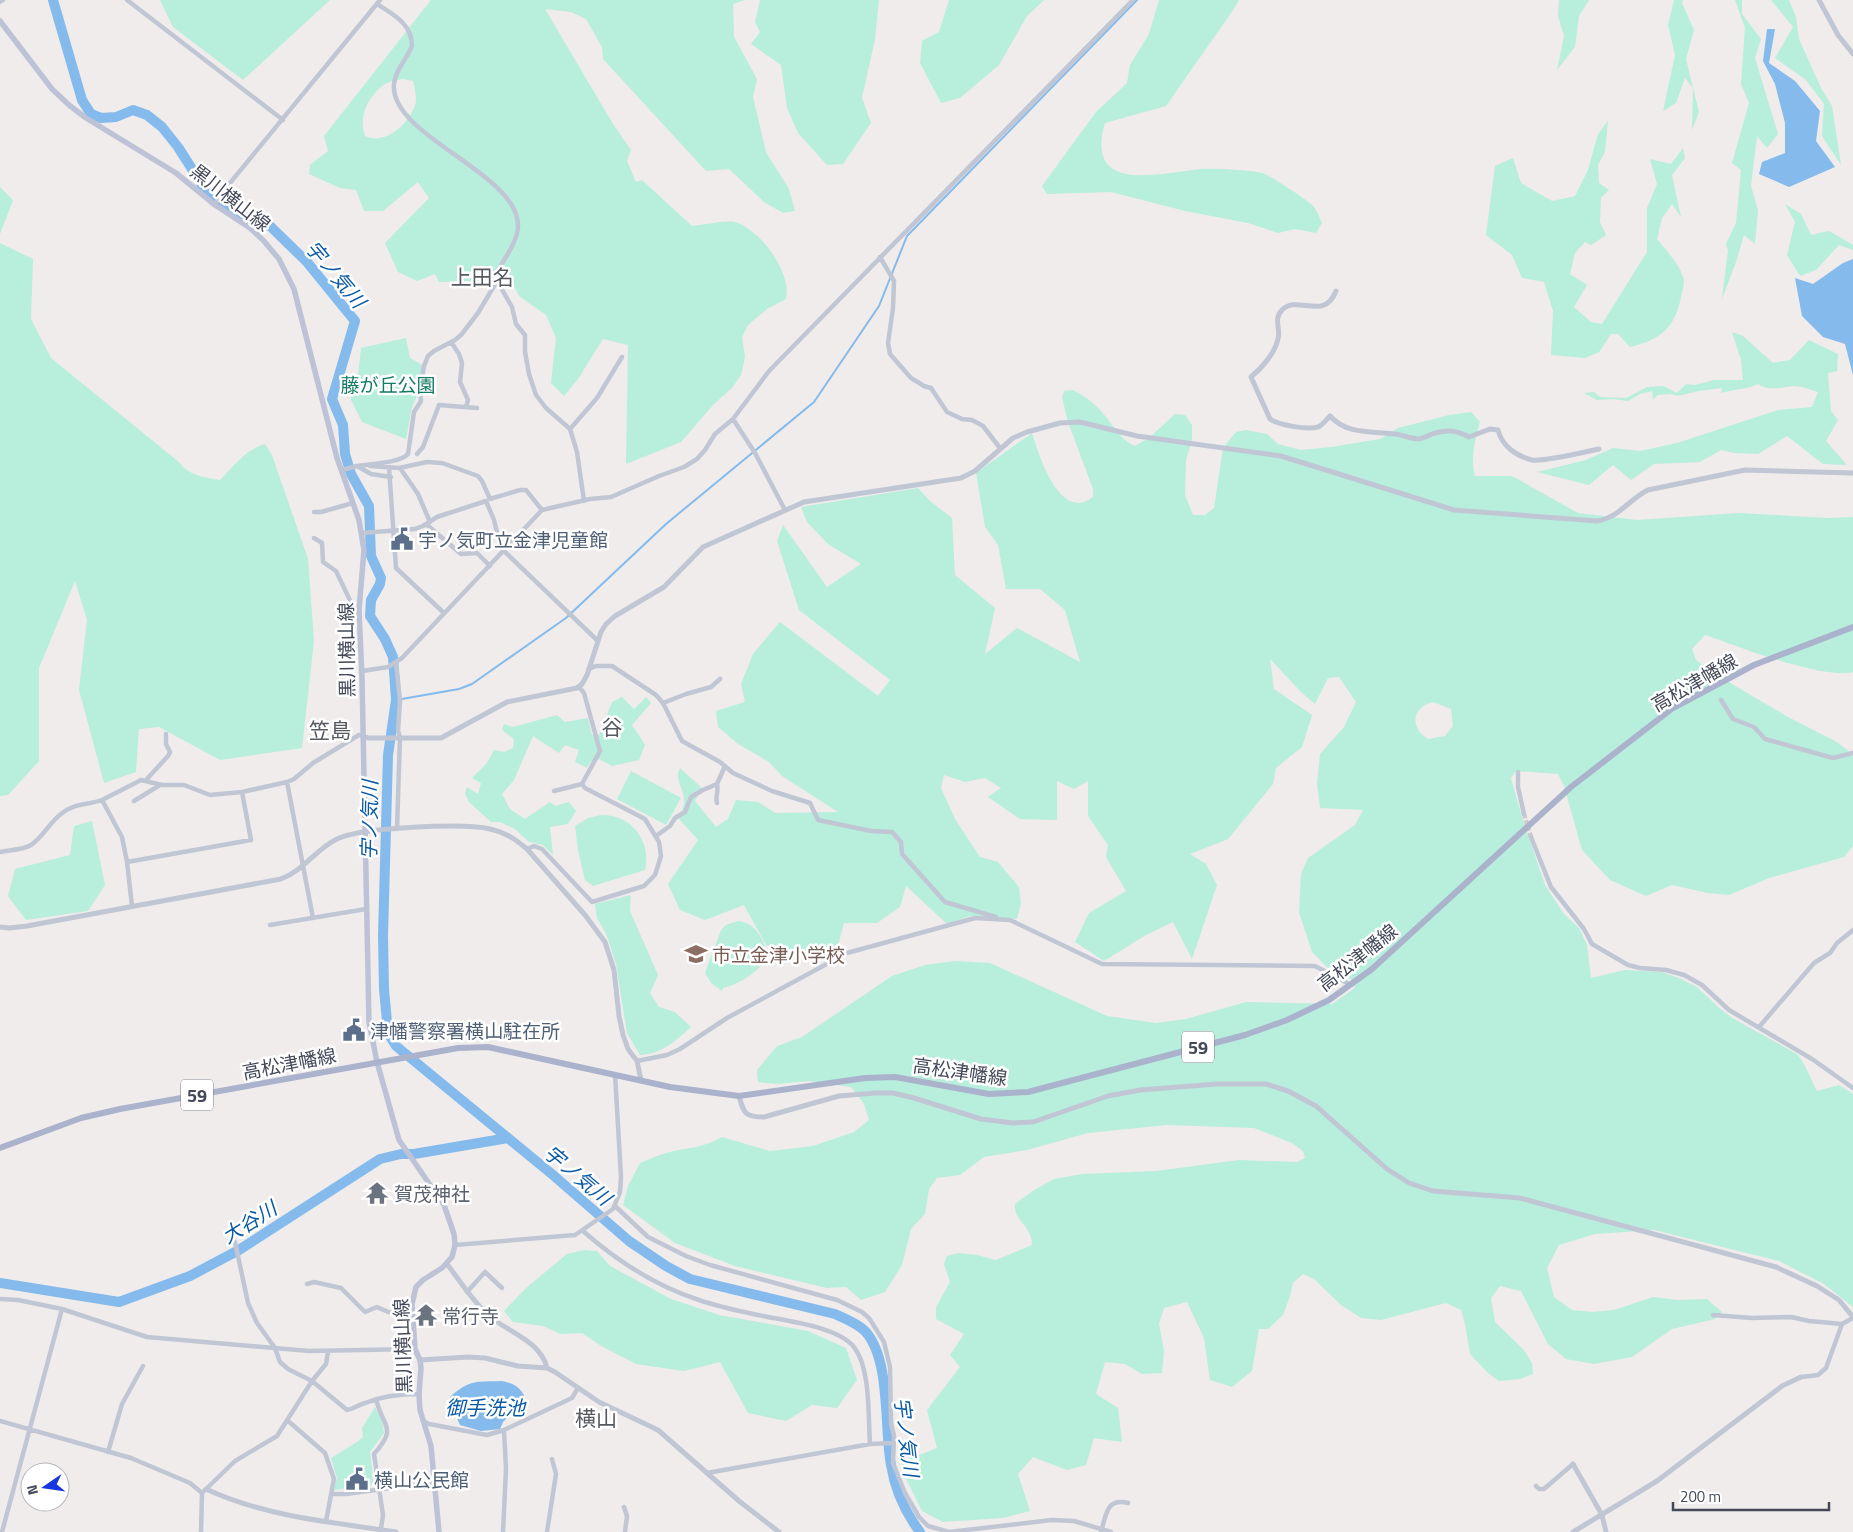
<svg xmlns="http://www.w3.org/2000/svg" width="1853" height="1532" viewBox="0 0 1853 1532" font-family="'Titillium Web','Noto Sans JP',sans-serif">
<style>
.green{fill:#b8eedc;fill-rule:evenodd}
.water{fill:#84baec}
.lines{fill:none;stroke-linecap:round;stroke-linejoin:round}
.stream{stroke:#84baec;stroke-width:2}
.river{stroke:#84baec;stroke-width:10}
.minor-tunnel{stroke:#cdcbce;stroke-width:4.5;stroke-dasharray:4.5 2;stroke-linecap:butt}
.minor{stroke:#c1c6d4;stroke-width:4.5}
.tertiary{stroke:#c1c6d4;stroke-width:5}
.secondary{stroke:#bdc2d6;stroke-width:5.5}
.primary{stroke:#aab2cc;stroke-width:6}
.labels{text-anchor:middle;dominant-baseline:central;stroke-width:5;stroke-linejoin:round;paint-order:stroke}
.shield{fill:#fff;stroke:#7c808b;stroke-width:1}
.shield-label{font-size:18px;font-weight:bold;fill:#444959}
.street-label{font-size:19px;fill:#444959;stroke:#fff}
.park-label{font-size:19px;fill:#157a64;stroke:#fff}
.service-label{font-size:19px;fill:#4e5e75;stroke:#fff;text-anchor:start}
.education-label{font-size:19px;fill:#785e54;stroke:#fff;text-anchor:start}
.worship-label{font-size:19px;fill:#5b616d;stroke:#fff;text-anchor:start}
.water-label{font-size:20px;font-style:italic;fill:#0a5aa6;stroke:#fff}
.quarter-label{font-size:21px;fill:#585a61;stroke:#fff}
</style>
<rect width="100%" height="100%" fill="#efeceb"/>
<path class="green" d="M160 0H330L243 80 173 27Z
M431 0H745L733 4 734 37 757 79 753 97 766 152 789 189 795 211 783 213 764 202 729 169 706 171 603 59 602 47 586 19 571 12 545 9 613 124 631 150 627 161 636 182 642 180 692 226C701 225 729 220 735 222 761 230 792 273 786 299L767 309 748 325 742 337 745 357 741 375 732 388 714 404 681 442 626 464 628 345 603 339 578 379 564 396 551 383 556 338 546 315 519 296 511 280 439 282 435 274 417 281 398 272 385 243 429 198 418 182 383 211H364L356 190 340 188 309 174 310 165 328 151 324 136ZM403 79 413 81C415 89 418 100 414 108 406 126 385 145 365 136 359 117 366 100 381 87 386 82 396 80 403 79Z
M760 0H879L875 39 862 98 871 123 843 164 827 165 798 133 787 108 781 65 751 44 760 32 755 22Z
M949 0H1044L1027 16 999 65 960 98 941 103 920 63 922 41 939 32Z
M1159 0H1239L1231 13 1166 106 1105 123C1084 195 1160 173 1201 169 1213 168 1251 170 1262 173 1268 174 1309 201 1313 206 1317 210 1319 217 1322 223L1316 233 1295 229 1278 233 1248 223 1185 211 1111 192 1047 194 1042 186 1096 112 1127 83 1130 65 1149 34Z
M1559 0H1589L1579 16 1575 47 1557 70 1564 36 1558 16Z
M1674 0H1683L1682 3 1694 30 1686 59 1699 112 1692 130 1693 88 1685 78 1676 103 1663 111 1675 55 1668 25Z
M1735 0H1742V14L1761 39 1755 58 1778 134 1767 148 1757 136 1751 186 1758 210 1755 244 1744 235 1736 262 1722 299 1728 250 1726 244 1736 223 1741 170 1732 163 1749 103 1741 84 1745 28Z
M1771 0H1789L1796 17 1799 39 1821 88 1832 106 1841 165 1822 136 1824 104 1806 80 1775 58 1793 27Z
M1608 121 1605 152 1598 165 1599 183 1609 190 1601 198 1600 222 1606 235 1591 245 1585 242 1575 253 1570 274 1587 285 1574 307 1591 322 1602 324 1647 252V208L1657 184 1650 159 1671 164 1683 148 1685 158 1672 175 1681 217 1672 204 1662 218 1657 239C1666 250 1682 267 1684 281 1684 286 1682 292 1681 297 1675 328 1660 340 1630 347L1618 334H1611L1599 352 1585 358 1551 355 1553 311 1544 282 1522 278 1512 255 1486 235 1495 166 1513 158 1521 183 1552 201 1575 196 1588 170 1598 134Z
M0 187 13 200 0 234Z
M1785 204 1801 214 1811 235 1829 231 1853 245V250L1839 245 1816 270 1800 276 1787 255 1795 222Z
M0 243 33 259 31 319 51 358 180 463C187 475 207 478 220 480 235 465 245 450 265 444L272 455 308 559 314 641 302 748 220 760 159 727 139 729 136 772 104 783 79 690 87 620 75 581 39 668V761L8 795 0 796Z
M1732 332 1743 336 1773 363 1790 360 1809 340 1838 354 1837 371 1828 373 1831 411 1838 420 1826 441 1847 465 1823 464 1787 436 1758 454 1734 453 1721 450 1700 462 1654 464 1631 480 1613 465 1589 485 1537 472 1586 460 1613 448 1640 451 1677 443 1778 410 1812 407 1818 392C1811 390 1802 386 1794 386 1782 387 1769 392 1758 384 1745 390 1734 389 1721 393L1722 388 1698 391 1678 396 1671 394 1658 395 1653 399 1652 391 1640 394 1628 401 1613 399 1597 400 1584 393 1594 392 1600 397 1626 398 1647 387 1663 386 1677 393 1686 384 1695 385 1714 380H1743L1741 360Z
M406 338 410 358 424 366 418 394 412 407 406 439 362 422 351 400 349 389 357 385 361 348Z
M1073 390C1082 395 1091 400 1099 409 1111 421 1119 439 1135 446L1149 438 1175 414 1185 415 1192 425V441L1186 460 1185 495 1193 515H1205L1214 508 1223 448 1236 432 1246 430 1267 434 1278 444 1301 450 1331 447 1380 439 1398 428 1449 415 1471 412 1480 422C1475 440 1470 458 1475 476H1512L1578 513 1637 520 1738 513 1829 518 1853 517V672C1823 680 1737 646 1705 635L1692 649 1696 660 1715 674 1788 717 1835 741 1853 754V846L1844 857 1769 878 1729 895 1708 893 1672 885 1646 896 1610 880 1582 850 1564 786 1558 774 1516 771 1511 778 1522 817 1545 885 1564 914 1579 928 1587 945 1591 978 1625 970 1662 972 1681 979 1697 987 1718 1007 1732 1018 1797 1054C1806 1065 1810 1078 1817 1091L1839 1085 1853 1094V1307L1824 1284 1779 1261 1654 1230 1595 1234 1559 1245 1547 1268 1554 1297 1572 1310 1592 1312 1614 1310 1653 1297 1678 1300 1707 1299 1722 1312 1715 1319 1672 1329 1632 1357 1594 1364 1566 1359 1548 1344 1521 1291 1500 1286 1491 1298 1495 1322 1523 1349 1532 1363 1533 1374 1520 1379 1499 1381 1488 1373 1470 1354 1465 1324 1461 1310 1446 1303 1381 1320 1361 1318 1341 1305 1314 1279 1303 1274 1293 1283 1290 1296 1283 1315 1268 1329H1259L1252 1371 1232 1387 1210 1380 1204 1338 1187 1302 1164 1308 1159 1324 1164 1351 1162 1373 1142 1374 1125 1364 1105 1362 1096 1394 1118 1408 1122 1442 1094 1438 1086 1465 1067 1470 1033 1457 1018 1474 1030 1511 1003 1518 943 1522 922 1511 904 1475 901 1462 937 1448 927 1410 960 1367 950 1355 964 1334 936 1319V1307L950 1282 944 1264 947 1256 958 1253 977 1255 996 1260 1032 1245C1032 1225 1013 1221 1015 1204L1034 1190 1054 1179 1082 1174 1156 1171 1239 1160 1297 1162 1305 1158 1303 1151 1292 1143 1254 1128 1167 1125 1088 1133 1027 1150 984 1157 960 1175 937 1178 929 1189 925 1214 911 1229 902 1265 885 1292 861 1300 846 1287 827 1288 735 1266 675 1243 623 1205 628 1186 640 1163C649 1159 657 1156 666 1153 688 1147 701 1149 722 1137L770 1151 813 1146 854 1132 869 1120 864 1104 851 1087 809 1081 776 1084 758 1082 757 1070 777 1046 802 1037 892 976 925 965 955 961 990 963 1107 1016 1156 1023 1186 1019 1246 1002 1332 1004 1355 988 1350 978 1327 967 1312 952 1299 912 1301 874 1308 858 1355 825 1363 810 1320 808 1317 784 1320 754 1344 727 1356 702 1339 677 1328 678 1315 704 1302 693 1270 659 1274 689 1312 715 1302 747 1276 768 1273 784 1228 839 1190 854 1206 864 1217 885 1192 959 1173 922 1146 935 1104 961 1075 942 1089 913 1126 891 1106 857 1108 845 1088 816V781L1074 789 1057 781V820L1020 819 988 797 1001 788 985 778 965 782 944 775 941 788 955 819 980 857 998 862 1019 887 1021 903 1017 919 970 916 947 924 906 886 900 907 877 923H844L837 949 793 959 766 945 744 905 705 920 680 910 668 884 698 840 679 819C681 813 685 805 684 799 683 786 674 780 680 768L702 788 695 801 716 827 728 819 736 800 758 802 775 813 838 812 782 776 769 762 738 744 718 727 716 711 745 702 741 684 753 654 780 622 878 696 890 680 799 610 777 541 783 525 827 587 861 564 828 544 807 522 801 507 918 488 930 501 952 518 955 575 995 608 985 654 1017 628 1080 662 1065 610 1040 589H1006L998 545 985 527 976 473 1032 433C1039 456 1060 523 1093 497V489L1068 422 1062 397 1064 391ZM1433 702 1451 709 1453 726 1445 736 1428 739C1425 737 1421 734 1419 731 1410 717 1419 705 1433 702Z
M622 697 634 709 646 697 651 703 632 725 645 745 639 760 612 766 599 759 590 762 587 768 575 762 579 750 565 745 559 753 533 736 514 780 502 794 510 809 525 819 550 802 555 806 569 802 576 811 568 824 550 827 553 855 543 845 529 842 515 829 500 822H491L469 802 465 794 467 787 478 794 481 783 472 778 487 763 494 750 504 752 513 748 514 739 502 730 504 724 513 727 557 715 565 722 588 718 592 735H599L612 702Z
M631 771 681 798 666 825 617 799Z
M601 815C631 814 652 841 645 870L593 886 585 880 578 850 575 826 588 818Z
M92 821 105 885 88 911 26 920 8 896 15 869 70 855 74 826Z
M631 895 630 911 658 975 650 993 659 1007 675 1012 691 1027C675 1041 662 1054 640 1055L627 1033 616 964 607 936 597 918 595 904Z
M738 921C755 922 765 940 767 956 760 972 739 984 723 988L722 991 711 983 705 973 721 930 726 925Z
M584 1250 597 1251 610 1266 671 1299 719 1315 808 1331 846 1348 857 1380 837 1408 812 1405 786 1421 748 1413 720 1362 684 1371 636 1364 603 1347 582 1333 560 1334 543 1326 513 1322 504 1311 525 1289 567 1254Z
M375 1407 382 1419 384 1433 370 1452 374 1484 334 1490 337 1478 331 1458 357 1442 363 1437 362 1428Z"/>
<path class="water" d="M1767 29H1775L1769 63 1795 81 1820 111 1816 141 1835 167 1789 187 1759 174 1762 162 1785 153V123L1775 84 1763 61Z
M1853 259V375L1845 344 1823 337 1802 316 1795 278 1813 284 1843 263Z
M502 1381C515 1384 520 1387 526 1399L503 1422 500 1429 481 1431 460 1425 452 1407 450 1397C470 1379 477 1382 502 1381Z"/>
<g class="lines">
<path class="stream" d="M396 700 459 689 472 684 566 618 666 524 814 402 879 306 907 236 1137 0"/>
<path class="river" d="M53 0 82 100 91 114 101 118 116 117 133 110 147 115 162 127 178 147 206 191 255 222 270 226 307 262 355 321 332 399 343 425 345 454 351 474 369 506 371 556 381 578 380 584 371 600 370 616 385 639 393 657 396 700 388 755 383 936 384 989 388 1033 396 1046 553 1175 629 1241 666 1266 690 1279 835 1314C844 1318 857 1323 865 1331 891 1359 884 1428 891 1465 895 1490 905 1512 920 1532
M0 1283 119 1302 190 1276 239 1250 380 1159 401 1154H414L508 1138"/>
<path class="minor-tunnel" d="M1524 814 1531 837"/>
<path class="minor" d="M127 0 283 120
M0 2 3 0
M377 4C394 15 412 24 412 46 407 59 395 70 394 84 389 136 519 173 518 226 518 242 503 260 496 274L497 281 512 307 516 324 525 335V352L529 374 536 395 546 408 570 429 577 452 584 501
M215 205 221 194 380 0
M880 257 894 281 893 308 888 343 890 354 911 378 924 386 931 388 947 412 962 419 972 420 983 426 1000 448
M451 342 459 354 462 363 460 382 468 400 466 407
M733 419 755 453 785 510
M570 429 597 398 622 357
M417 454 423 447 439 405 477 408
M357 466C369 464 400 463 408 454L414 412 421 401 420 389 424 366 428 356 434 351 455 340 461 335 478 313 497 281
M370 466 399 468 427 462 442 463 478 476 482 481 490 499 520 490H526L542 510
M389 468 396 568 444 613
M400 468 418 494 430 522
M342 470 357 466 371 474 391 477
M314 512H321L353 503
M426 524 461 554 477 553 490 566
M361 533 415 529 423 526 437 517 486 501 494 520 500 545 504 551 598 641
M314 538 322 543 323 562 336 571 356 613 359 614
M396 662 400 701 398 731 400 737 397 829
M589 669 596 666H612L656 695 663 703 682 741 720 762 733 773 772 791 810 803 818 820 871 831 892 832 901 842 902 854 945 902 996 917
M362 671 388 667 402 658 542 510 590 499 611 497 659 476 684 467 697 459 705 450 715 434 733 419 769 371 1133 0
M1721 700 1733 719 1754 727 1765 739 1833 758 1853 753
M663 703 686 694 711 687 720 679
M1518 772V787L1524 814
M146 780 168 756 170 752 166 744V734
M287 782 313 918
M554 791 582 784 600 751 584 693 579 687
M102 800 122 837 127 862 132 906
M134 801 160 785
M717 803C715 796 719 790 717 784L725 766
M656 836 670 826 675 818 685 812 691 797 703 790 717 784
M1531 837 1551 887 1584 929 1592 944 1628 965 1640 968 1666 970 1684 975 1702 985 1729 1010 1812 1059 1853 1088
M527 849 534 846 542 849 592 902 644 886 655 875 661 856 659 842 645 819 585 788 582 784
M0 852C9 850 23 850 31 845 43 837 50 822 61 814 74 803 88 805 102 800L141 780 162 785H184L210 795 242 792 287 782 294 779 313 763 359 735 363 736
M127 862 251 840 242 792
M270 925 366 909
M1759 1027 1814 963 1830 953 1837 943 1853 930
M637 1061 667 1055 680 1049 727 1018 847 953 975 918 1010 920 1102 964 1315 966 1351 985
M615 1206 648 1237 686 1256 710 1265 837 1300 862 1312 869 1318 884 1342 890 1367 891 1423 894 1436 893 1463 905 1493 919 1517 928 1526 949 1532 1052 1520 1074 1521 1111 1532
M583 1231C617 1261 656 1286 699 1300 719 1307 739 1311 758 1315 785 1321 837 1326 854 1347 871 1369 868 1417 870 1444
M455 1245 575 1235 613 1209 620 1192 621 1177 615 1074
M307 1284 314 1282 341 1288 365 1312 377 1307C392 1314 396 1316 412 1310
M467 1292 485 1272 502 1288
M0 1299 18 1300 62 1309 2 1532
M62 1309 147 1337 309 1351 415 1349
M1713 1315 1752 1318 1791 1317 1809 1321 1842 1324
M328 1352 326 1364 312 1381 347 1410C354 1409 358 1405 365 1403 382 1396 400 1394 419 1394
M1801 1377 1818 1375 1826 1368 1842 1324 1853 1318
M376 1399C383 1428 398 1427 374 1454L383 1515 381 1529
M287 1420 325 1453 334 1479 326 1521
M0 1421 131 1458 190 1483 202 1493 201 1532
M423 1421 429 1424 487 1435 504 1430 572 1398 578 1388
M108 1452 122 1404 143 1366
M707 1473 870 1444 893 1443
M1536 1486 1539 1489H1544L1573 1464
M202 1493 235 1461 277 1436 312 1381 288 1369 280 1362 275 1348 257 1323 248 1303 235 1242
M332 1494H346L434 1482
M624 1507 627 1516 625 1532
M503 1532 506 1469 504 1430
M547 1532 556 1474 552 1459
M1101 1532C1106 1516 1106 1497 1128 1503"/>
<path class="tertiary" d="M1819 0 1838 35 1853 54
M1336 291C1324 322 1297 294 1282 310 1273 319 1281 329 1278 339 1275 353 1262 368 1251 377L1270 419C1279 425 1306 430 1318 427 1322 426 1327 419 1330 416 1347 435 1372 431 1395 434 1402 435 1410 438 1417 439 1423 439 1427 436 1432 434 1446 429 1456 430 1469 437L1490 429 1498 430C1502 446 1516 456 1532 460 1543 462 1585 452 1599 449
M363 736 368 738H441L507 702 577 688 582 684 587 675 601 632 606 624 615 616 664 587 703 547 804 502 961 478 975 471 1013 438 1027 432 1060 423 1080 422 1137 436 1281 456 1454 510 1597 521C1619 518 1629 499 1648 490L1745 470 1853 473
M0 927 9 928 27 926 281 879C304 870 316 849 337 839 361 827 464 823 490 829 505 832 515 839 527 849L585 915 605 942 614 970 619 1016 623 1035 628 1049 637 1061 641 1080
M739 1096C744 1114 745 1117 764 1117L839 1096 875 1093H893L914 1098 981 1119 1013 1123 1033 1122 1108 1096 1140 1090 1217 1084H1266L1288 1091 1316 1106 1387 1169 1409 1183 1433 1191 1520 1198 1776 1267 1817 1286 1839 1300 1853 1317
M447 1264C460 1281 472 1300 488 1315 507 1332 540 1340 547 1368
M420 1360 468 1357 485 1358 518 1366 547 1368 555 1372 599 1402 658 1430 739 1501 779 1532
M1573 1464 1602 1515 1606 1532
M206 1489C266 1517 332 1522 396 1532
M1573 1532 1657 1481 1782 1386 1801 1377"/>
<path class="secondary" d="M0 21 52 89 69 105 86 118 176 173 215 205 250 228 263 240 279 259 294 289 337 458 359 520 364 550 359 610 362 678 369 1022 377 1062 399 1140 444 1205 454 1234 455 1245 452 1257 442 1268 423 1280 416 1287 412 1304 415 1349 420 1360 421 1368 419 1394 420 1410 431 1446 439 1532"/>
<path class="primary" d="M0 1148 81 1118 120 1109 458 1048 488 1047 670 1087 739 1096 865 1078 895 1077 989 1094 1028 1092 1245 1035 1287 1020 1329 1000 1372 969 1571 787 1673 708 1754 665 1853 627"/>
</g>
<defs>
<symbol id="civic-bare" viewBox="-9 -9 18 18"><path d="M-.6-6.5H3V-4.5H.6V-3L4-1V1h2V6H-6V1h2V-1L-.6-3ZM-1.2 2.5V6h2.4V2.5Z" fill="#5c6f8a" stroke="#fff" stroke-width="2.5" paint-order="stroke"/></symbol>
<symbol id="school-bare" viewBox="-9 -9 18 18"><path d="M0-5L7-2L0 1L-7-2ZM-4 1L0 2.5L4 1V4Q0 6-4 4Z" fill="#8d6e63" stroke="#fff" stroke-width="2.5" paint-order="stroke"/></symbol>
<symbol id="temple-bare" viewBox="-9 -9 18 18"><path d="M0-6L5-2H3V0L6.5 2.5H4V6H1.5V3h-3V6H-4V2.5H-6.5L-3 0V-2H-5Z" fill="#6b7280" stroke="#fff" stroke-width="2.5" paint-order="stroke"/></symbol>
</defs>
<g fill-rule="evenodd">
<use href="#civic-bare" x="386" y="523" width="32" height="32"/>
<use href="#school-bare" x="680" y="938" width="32" height="32"/>
<use href="#civic-bare" x="338" y="1014" width="32" height="32"/>
<use href="#temple-bare" x="361" y="1177" width="32" height="32"/>
<use href="#temple-bare" x="410" y="1299" width="32" height="32"/>
<use href="#civic-bare" x="341" y="1463" width="32" height="32"/>
</g>
<g class="labels">
<g class="shield">
<rect x="1182" y="1031.5" width="32" height="31" rx="4"/>
<rect x="181" y="1079.5" width="32" height="31" rx="4"/>
</g>
<g class="shield-label">
<text x="1198" y="1047">59</text>
<text x="197" y="1095">59</text>
</g>
<g class="street-label">
<text transform="translate(231 197) rotate(38)">黒川横山線</text>
<text transform="translate(346 650) rotate(-91)">黒川横山線</text>
<text transform="translate(1694 682) rotate(-30)">高松津幡線</text>
<text transform="translate(1357 957) rotate(-38)">高松津幡線</text>
<text transform="translate(289 1063) rotate(-11)">高松津幡線</text>
<text transform="translate(960 1071) rotate(8)">高松津幡線</text>
<text transform="translate(402 1346) rotate(-92)">黒川横山線</text>
</g>
<g class="park-label">
<text x="388" y="384">藤が丘公園</text>
</g>
<g class="service-label">
<text x="418" y="539">宇ノ気町立金津児童館</text>
<text x="370" y="1030">津幡警察署横山駐在所</text>
<text x="374" y="1479">横山公民館</text>
</g>
<g class="education-label">
<text x="712" y="954">市立金津小学校</text>
</g>
<g class="worship-label">
<text x="394" y="1193">賀茂神社</text>
<text x="442" y="1315">常行寺</text>
</g>
<g class="water-label">
<text transform="translate(336 274) rotate(50)">宇ノ気川</text>
<text transform="translate(369 820) rotate(-89)">宇ノ気川</text>
<text transform="translate(578 1175) rotate(40)">宇ノ気川</text>
<text transform="translate(249 1222) rotate(-32)">大谷川</text>
<text x="485" y="1407">御手洗池</text>
<text transform="translate(907 1437) rotate(83)">宇ノ気川</text>
</g>
<g class="quarter-label">
<text x="482" y="277">上田名</text>
<text x="612" y="727">谷</text>
<text x="330" y="730">笠島</text>
<text x="596" y="1418">横山</text>
</g>
</g>
<g transform="translate(45 1487) rotate(257)"><circle r="24" fill="#ffffff" stroke="#b4b6bd"/>
<path d="M0-4L9 19L0 12L-9 19Z" fill="#1636de"/>
<text y="-8" font-size="14" font-weight="bold" text-anchor="middle" fill="#444959">N</text>
</g>
<path d="M1673 1502v8h156v-8" fill="none" stroke="#444959" stroke-width="2.5"/>
<text x="1680" y="1502" font-size="15" fill="#444959" stroke="#ffffff" stroke-width="4" paint-order="stroke">200 m</text>
</svg>
